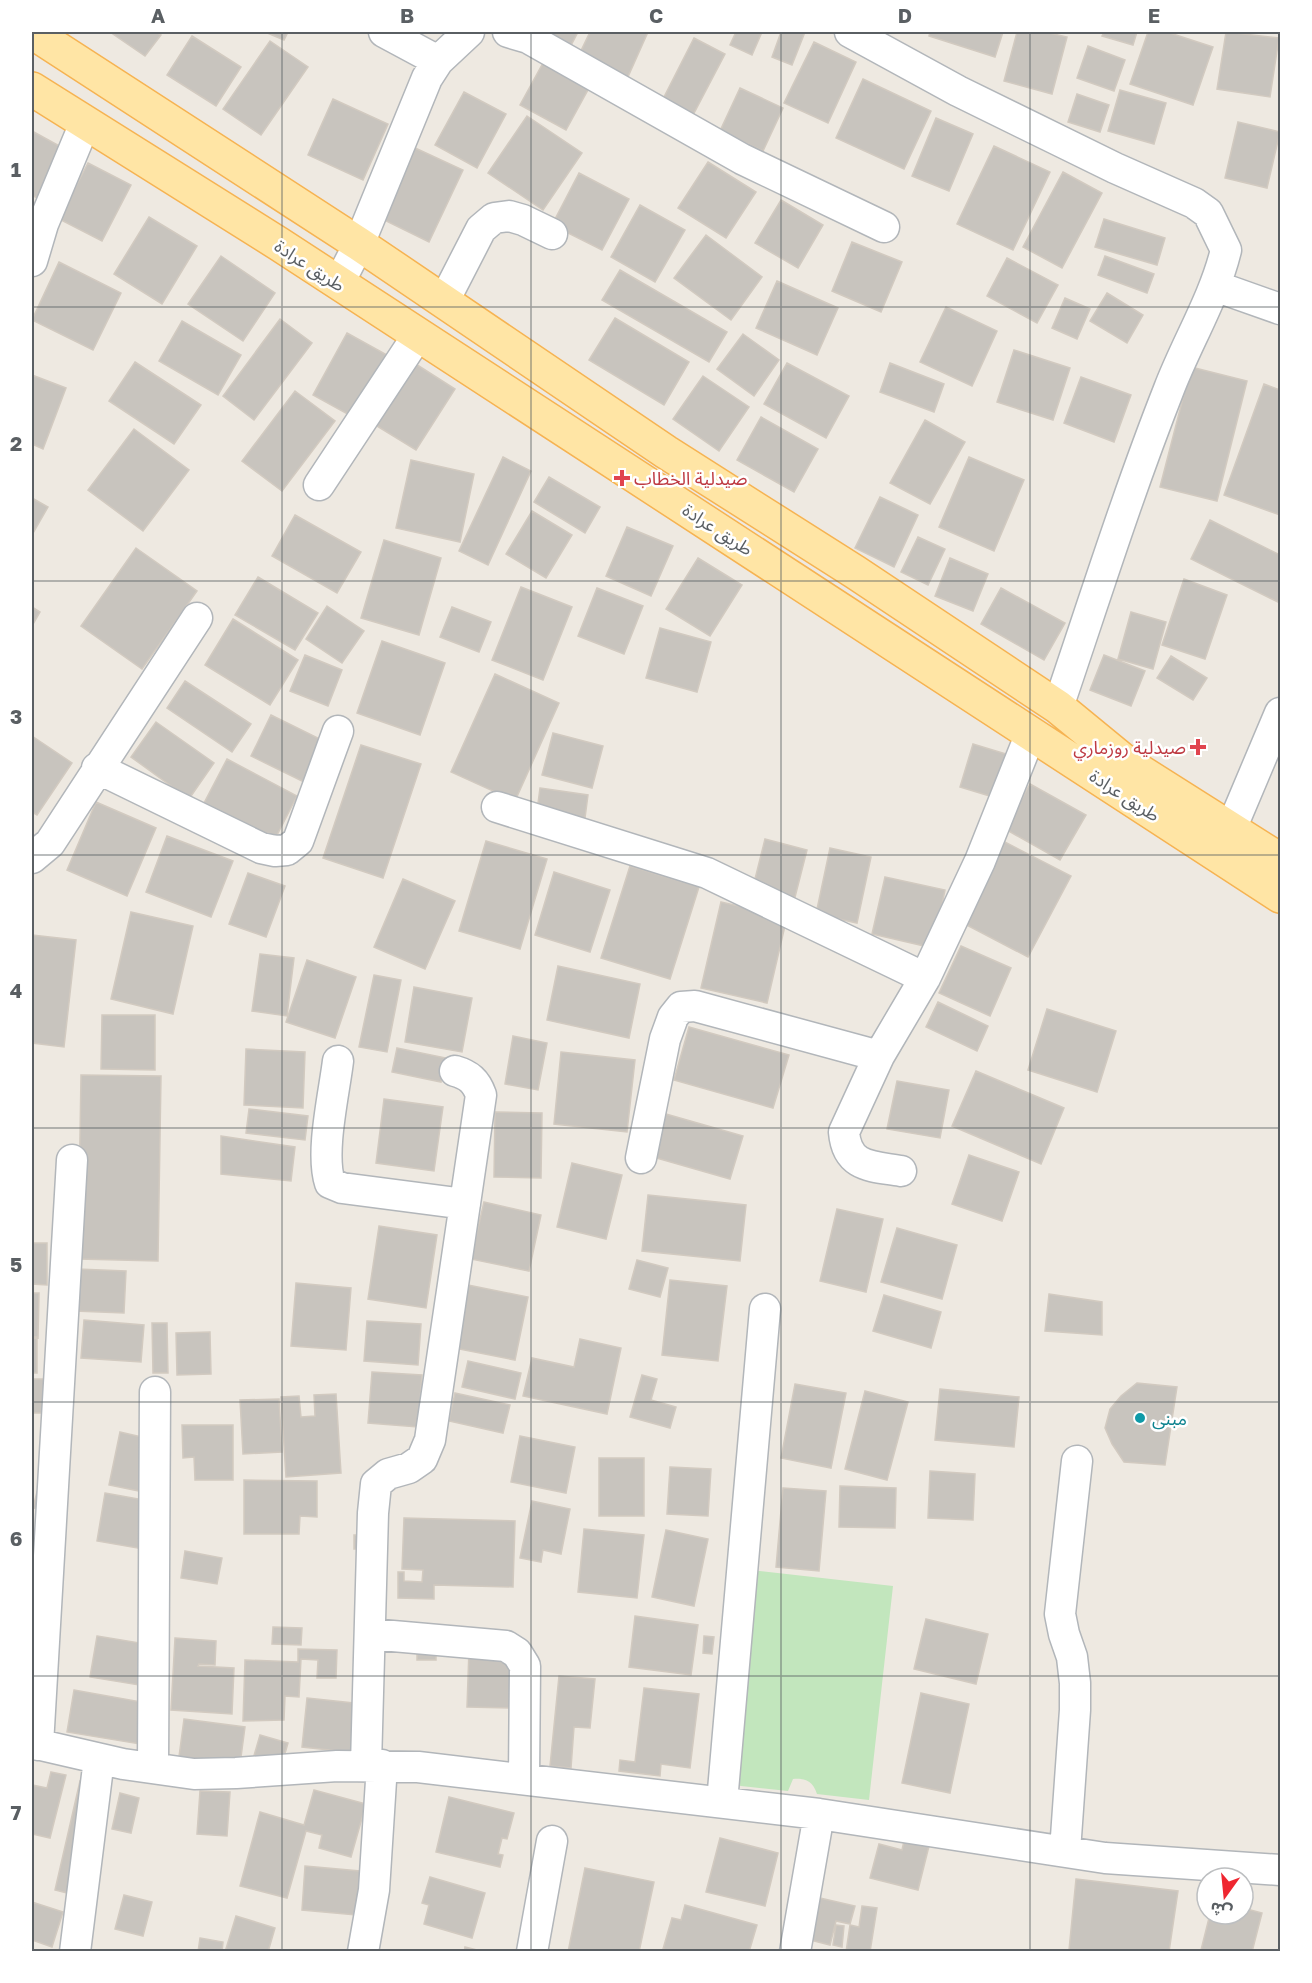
<svg xmlns="http://www.w3.org/2000/svg" width="1312" height="1983" viewBox="0 0 1312 1983" font-family="'Golos Text','Noto Sans Arabic',sans-serif">
<style>
.green{fill:#c2e6bd}
.building{fill:#c8c4be;stroke:#d2cac0;stroke-width:1.5}
.lines{fill:none;stroke-linecap:round;stroke-linejoin:round}
.street-casing{stroke:#b2b6ba;stroke-width:33}
.primary-casing{stroke:#f6b352;stroke-width:36}
.street{stroke:#fff;stroke-width:30}
.primary{stroke:#ffe5a5;stroke-width:33}
.grid{fill:none;stroke:#5a5f63;stroke-width:1.5;stroke-opacity:0.55}
.health-dot{fill:#e0444e;stroke:#fff;stroke-width:2}
.culture-dot{fill:#0f9aa8;stroke:#fff;stroke-width:2}
.labels{text-anchor:middle;dominant-baseline:central;stroke-width:5;stroke-linejoin:round;paint-order:stroke}
.street-label{font-size:18px;fill:#5a5f63;stroke:#fff}
.health-label{font-size:18px;fill:#be3a42;stroke:#fff;text-anchor:start}
.culture-label{font-size:18px;fill:#0d838f;stroke:#fff;text-anchor:start}
.neatline{fill:none;stroke:#5a5f63;stroke-width:2}
.grid-label{font-size:20px;text-anchor:middle;font-weight:bold;fill:#5a5f63}
</style>
<rect width="100%" height="100%" fill="#eee9e1"/>
<path class="green" d="M751 1570 893 1586 869 1800 817 1794C813 1781 805 1778 793 1779L788 1791 732 1785Z"/>
<path class="building" d="M110 32H156L161 35 145 56Z
M265 32H288L284 40Z
M553 32H578L567 53 547 43Z
M590 32H648L627 79 578 57Z
M736 32H762L752 55 730 45Z
M781 32H805L792 65 772 57Z
M930 32H1003L995 57 929 36Z
M1017 32H1045L1067 37 1052 94 1004 81Z
M1104 32H1137L1133 45 1102 36Z
M1148 32H1167L1213 47 1193 105 1130 84Z
M1226 32 1279 38 1270 97 1217 89Z
M192 36 241 67 216 106 167 75Z
M694 38 725 54 692 117 662 101Z
M270 41 308 67 261 135 223 109Z
M814 42 856 62 828 123 784 103Z
M1088 46 1125 60 1114 91 1077 78Z
M543 63 589 88 566 130 520 105Z
M863 79 931 111 904 169 836 138Z
M740 88 783 108 763 151 720 131Z
M1120 90 1166 103 1154 144 1108 131Z
M464 92 506 114 477 168 435 145Z
M1077 94 1109 105 1100 132 1068 122Z
M333 99 388 124 363 180 308 155Z
M527 116 582 153 543 210 488 173Z
M936 118 973 134 949 191 912 176Z
M1238 122 1280 132 1267 188 1225 178Z
M32 131 65 149 37 198 32 195Z
M994 146 1050 172 1013 250 957 224Z
M413 147 463 170 429 242 380 218Z
M708 162 756 192 726 238 678 208Z
M88 163 131 185 102 241 59 219Z
M1063 172 1102 193 1062 268 1023 247Z
M579 173 629 199 602 250 552 225Z
M781 200 823 225 798 268 755 243Z
M640 205 685 230 655 282 611 257Z
M149 217 197 246 162 304 114 274Z
M1104 219 1165 238 1157 265 1095 247Z
M706 235 762 277 731 320 674 278Z
M852 242 902 262 881 312 832 291Z
M221 256 275 293 243 341 188 304Z
M1105 256 1154 274 1147 293 1098 275Z
M1007 258 1058 285 1037 323 987 296Z
M59 262 121 293 93 350 32 320Z
M620 270 727 332 709 362 602 300Z
M777 281 838 308 817 355 756 328Z
M1107 293 1143 315 1127 343 1090 321Z
M1065 298 1090 309 1077 339 1052 328Z
M946 307 997 331 972 386 920 362Z
M615 318 689 362 664 405 589 360Z
M280 319 312 343 254 420 223 396Z
M182 321 241 355 218 395 159 361Z
M347 333 387 355 353 417 313 395Z
M743 334 779 360 754 396 717 369Z
M1014 350 1070 368 1053 420 997 402Z
M411 361 455 389 416 450 372 423Z
M135 362 201 405 174 444 109 401Z
M787 363 849 396 826 438 764 404Z
M890 363 944 384 934 412 880 392Z
M1191 367 1247 381 1217 501 1160 487Z
M32 375 66 388 43 449 32 444Z
M703 376 749 407 719 451 673 419Z
M1081 377 1131 395 1114 442 1064 423Z
M1264 384 1280 390V515L1224 495Z
M295 391 335 421 282 491 242 461Z
M761 417 818 449 794 492 737 460Z
M925 420 965 442 930 504 890 483Z
M134 429 189 470 143 531 88 490Z
M503 457 531 471 488 565 459 551Z
M969 457 1024 480 994 551 939 527Z
M411 460 474 474 460 542 396 528Z
M549 477 600 507 585 533 534 502Z
M880 497 918 515 894 567 855 548Z
M32 498 48 507 32 535Z
M532 511 572 535 546 578 506 554Z
M295 515 361 552 337 593 272 556Z
M1210 520 1280 555V603L1191 559Z
M627 527 673 546 651 596 606 576Z
M918 537 945 549 928 585 901 572Z
M384 540 441 558 419 635 361 618Z
M136 548 197 591 142 669 81 626Z
M698 558 742 585 710 636 666 609Z
M950 558 988 574 973 611 935 596Z
M258 577 318 613 295 650 235 615Z
M1184 579 1227 595 1205 659 1162 645Z
M521 587 572 607 543 680 492 660Z
M597 588 643 606 624 654 578 636Z
M1001 588 1065 623 1044 660 981 624Z
M327 606 364 631 342 663 306 639Z
M32 607 40 612 32 626Z
M452 607 491 622 479 652 440 637Z
M1131 612 1166 622 1153 669 1118 659Z
M233 619 298 660 270 705 205 665Z
M660 628 711 642 697 692 646 678Z
M382 641 445 663 420 735 357 713Z
M305 655 342 670 328 706 290 691Z
M1104 655 1145 671 1131 706 1090 690Z
M1171 656 1207 678 1193 700 1157 678Z
M495 674 559 703 515 801 451 772Z
M185 681 251 724 232 752 167 708Z
M271 715 326 742 306 783 251 756Z
M156 722 214 763 189 799 131 757Z
M553 733 603 746 592 788 542 775Z
M32 736 72 763 37 815 32 812Z
M973 744 1006 754 993 797 960 787Z
M361 745 421 764 383 878 323 858Z
M227 759 297 796 274 841 203 805Z
M1030 784 1086 815 1060 860 1005 829Z
M540 788 588 795 585 818 537 811Z
M96 802 156 828 127 896 67 870Z
M167 836 233 861 211 917 146 892Z
M765 839 807 850 794 901 752 891Z
M999 839 1071 876 1028 957 957 920Z
M486 841 547 859 520 949 459 931Z
M830 848 871 857 857 923 816 914Z
M630 866 699 887 670 979 601 958Z
M554 872 610 890 590 952 535 935Z
M248 873 285 886 266 937 229 924Z
M885 877 945 890 933 948 872 934Z
M403 879 455 901 425 969 374 947Z
M721 902 787 917 767 1003 701 988Z
M131 912 193 926 173 1014 111 999Z
M32 935 76 940 64 1047 32 1043Z
M961 946 1011 968 990 1016 939 993Z
M260 954 294 958 287 1016 252 1011Z
M307 960 356 977 335 1038 286 1022Z
M558 966 640 984 629 1038 547 1020Z
M374 975 401 980 387 1052 359 1047Z
M414 987 472 998 462 1052 405 1042Z
M938 1002 988 1026 977 1051 926 1027Z
M1047 1009 1116 1031 1097 1092 1028 1070Z
M102 1015H155V1070L101 1069Z
M689 1027 789 1055 773 1108 674 1080Z
M513 1036 547 1043 538 1090 505 1084Z
M397 1048 446 1058 441 1082 392 1072Z
M246 1049 305 1052 303 1108 244 1105Z
M561 1052 635 1060 627 1132 554 1124Z
M976 1071 1064 1108 1041 1164 952 1126Z
M81 1075 161 1076 158 1261 78 1259Z
M897 1081 949 1090 940 1138 887 1129Z
M384 1099 443 1107 434 1171 376 1163Z
M249 1109 308 1116 305 1140 246 1133Z
M495 1112 542 1113 541 1178 494 1177Z
M666 1114 743 1136 730 1179 653 1157Z
M221 1136 295 1147 291 1181 221 1174Z
M969 1155 1019 1172 1002 1221 952 1204Z
M572 1163 622 1175 606 1239 557 1227Z
M648 1195 746 1205 740 1261 642 1251Z
M484 1202 541 1215 529 1271 471 1259Z
M837 1209 883 1219 866 1292 820 1281Z
M379 1226 437 1235 426 1308 368 1299Z
M897 1228 957 1245 942 1299 881 1282Z
M32 1243H47V1285L32 1284Z
M637 1260 668 1268 660 1297 629 1289Z
M77 1269 126 1271 124 1313 75 1311Z
M670 1280 727 1286 718 1361 662 1355Z
M296 1283 351 1288 346 1350 291 1346Z
M468 1285 528 1297 515 1360 454 1348Z
M32 1293H39L38 1338 32 1337Z
M1049 1294 1102 1302V1335L1045 1331Z
M884 1295 941 1312 931 1348 873 1331Z
M84 1320 144 1325 141 1362 81 1358Z
M367 1321 421 1324 418 1365 364 1361Z
M152 1323H167L168 1373H153Z
M210 1332 211 1374 177 1375 176 1333Z
M32 1337H37V1373H32Z
M580 1339 621 1348 607 1414 523 1396 532 1358 574 1367Z
M468 1361 521 1373 515 1399 462 1387Z
M372 1372 422 1375 418 1427 368 1423Z
M642 1375 657 1379 651 1400 676 1407 670 1428 630 1417Z
M32 1379H49V1413H32Z
M1137 1383 1177 1387 1165 1465 1124 1462 1112 1444 1105 1428 1110 1409 1121 1396Z
M795 1384 846 1393 831 1468 781 1458Z
M940 1389 1019 1397 1014 1447 935 1440Z
M865 1391 908 1402 887 1480 845 1469Z
M455 1393 510 1405 503 1433 449 1421Z
M336 1394 341 1473 286 1477 281 1397 299 1396 301 1417 315 1416 314 1395Z
M279 1399 282 1452 243 1454 240 1400Z
M32 1418H33L32 1488Z
M182 1425H233V1480H195L194 1457 183 1458Z
M120 1432 155 1440 144 1492 109 1485Z
M520 1436 575 1447 566 1493 511 1482Z
M599 1458H644V1516H599Z
M670 1467 711 1469 708 1516 667 1514Z
M930 1471 975 1474 973 1520 928 1518Z
M244 1480 317 1481V1517L300 1516 299 1534H244Z
M840 1486 896 1488 895 1528 839 1527Z
M783 1488 826 1491 819 1571 776 1567Z
M37 1492 50 1495 46 1511 33 1508Z
M105 1493 150 1501 143 1549 97 1541Z
M532 1501 570 1509 561 1554 543 1550 541 1562 520 1558Z
M404 1518 515 1521 513 1587 434 1585V1599L398 1598V1572H404V1581L422 1582 423 1570 402 1569Z
M584 1529 644 1535 637 1598 578 1592Z
M666 1530 708 1539 694 1606 652 1597Z
M354 1535H368V1549H354Z
M185 1551 222 1558 217 1584 181 1578Z
M635 1616 698 1625 691 1675 629 1667Z
M926 1619 988 1634 976 1684 914 1669Z
M273 1627 302 1628 301 1645 272 1644Z
M97 1636 146 1644 139 1685 90 1677Z
M704 1636 714 1637 712 1654 703 1653Z
M175 1638 216 1641 215 1665 199 1664 198 1666 234 1668 232 1714 171 1710Z
M298 1649 337 1650 336 1678H317L318 1660 301 1659 299 1697 285 1696 284 1720 243 1721 245 1660 298 1662Z
M436 1649V1660H417V1650Z
M469 1650 514 1652 513 1708 467 1707Z
M559 1676 595 1679 590 1728 574 1727 571 1768 550 1766Z
M644 1688 699 1694 690 1768 661 1764 660 1776 619 1771 620 1760 635 1762Z
M74 1690 147 1703 140 1744 67 1732Z
M921 1693 969 1704 950 1793 902 1783Z
M307 1698 363 1704 357 1753 302 1747Z
M184 1719 245 1727 239 1772 178 1764Z
M260 1735 288 1743 279 1774 251 1766Z
M51 1772 66 1775 50 1838 32 1834V1785L47 1788Z
M80 1781 87 1783 79 1896 55 1890Z
M314 1790 366 1804 351 1857 319 1848 322 1835 306 1831 287 1898 240 1886 260 1812 304 1825Z
M200 1791 230 1792 227 1836 197 1834Z
M120 1793 139 1798 131 1833 112 1829Z
M449 1797 514 1813 507 1839 502 1838 498 1854 503 1855 500 1867 436 1852Z
M906 1832 931 1838 918 1890 870 1878 879 1844 902 1850Z
M720 1838 778 1853 765 1906 706 1892Z
M305 1866 360 1871 356 1915 302 1910Z
M585 1868 654 1882 639 1952H568Z
M430 1877 485 1893 472 1938 424 1924 429 1905 422 1903Z
M1076 1879 1178 1891 1169 1952 1069 1950Z
M124 1895 152 1902 143 1936 115 1929Z
M820 1898 855 1906 850 1924 836 1921 830 1945 810 1940Z
M32 1902 63 1912 52 1947 32 1940Z
M685 1905 757 1925 749 1952H672L663 1949 672 1918 681 1920Z
M862 1906 877 1908 870 1952H846L850 1925 859 1927Z
M1243 1908 1262 1913 1252 1952 1201 1950 1210 1914H1243Z
M236 1916 275 1928 268 1952H225Z
M836 1925 844 1926 842 1947 833 1945Z
M200 1938 223 1942 222 1952H198Z
M465 1947 485 1952H464Z"/>
<g class="lines">
<defs>
<path id="street" d="M384 32 438 61
M508 32 528 38 742 159 884 227
M850 32 958 91 1115 168 1194 203 1208 213 1226 250C1214 299 1187 342 1169 389 1128 493 1094 601 1058 707
M32 261 43 224 85 123
M339 283 359 244 427 78 438 61 469 32
M1215 286 1280 309
M444 301 481 229 494 218 509 216 523 220 552 234
M319 485 418 335
M97 768 261 848 275 851 287 850 298 841 338 731
M497 807 707 873 925 978
M1231 829 1280 713
M32 858 50 843 197 618
M338 1061C334 1094 320 1153 330 1183L342 1188 465 1204
M641 1158 665 1039 673 1017 681 1007 695 1006 879 1056
M901 1171C872 1166 847 1168 844 1132L879 1056 925 978 980 861 1031 733
M370 1634 506 1646 517 1653 525 1666 524 1779
M32 1743 123 1764 194 1774 236 1773 337 1766 418 1767 819 1814 1105 1858 1280 1870
M38 1745 72 1160
M366 1765 373 1513 376 1484 388 1474 409 1468 422 1459 430 1440 481 1095C476 1081 469 1075 455 1071
M153 1767 155 1392
M722 1802 765 1309
M1065 1851 1075 1710V1683L1072 1657 1064 1634 1060 1614 1077 1461
M75 1952 99 1759
M363 1952 374 1890 382 1765
M532 1952 552 1841
M795 1952 819 1814"/>
<path id="primary" d="M32 32 359 244 666 452 855 572 1058 707 1125 762 1280 860
M32 89 279 244 1280 896"/>
</defs>
<use href="#street" class="street-casing"/>
<use href="#primary" class="primary-casing"/>
<use href="#street" class="street"/>
<use href="#primary" class="primary"/>
</g>
<path class="grid" d="M282 32V1952M531 32V1952M781 32V1952M1030 32V1952M32 307H1280M32 581H1280M32 855H1280M32 1128H1280M32 1402H1280M32 1676H1280"/>
<g class="health-dot">
<path d="M619 469h6v6h6v6h-6v6h-6v-6h-6v-6h6z"/>
<path d="M1195 738h6v6h6v6h-6v6h-6v-6h-6v-6h6z"/>
</g>
<circle class="culture-dot" cx="1140" cy="1418" r="6"/>
<g class="labels">
<g class="street-label">
<text transform="translate(310 265) rotate(33)">طريق عرادة</text>
<text transform="translate(718 529) rotate(33)">طريق عرادة</text>
<text transform="translate(1125 795) rotate(33)">طريق عرادة</text>
</g>
<g class="health-label">
<text x="634" y="478">صيدلية الخطاب</text>
<text x="1186" y="747" text-anchor="end">صيدلية روزماري</text>
</g>
<g class="culture-label">
<text x="1152" y="1418">مبنى</text>
</g>
</g>
<rect width="1312" height="1983" fill="none" stroke="#ffffff" stroke-width="66"/>
<g transform="translate(1225 1896) rotate(195)"><circle r="28" fill="#ffffff" stroke="#bdbfc1" stroke-width="1.5"/>
<path d="M0-4.5L10 22L0 15L-10 22Z" fill="#ef2630"/>
<text y="-9" font-size="16" font-weight="bold" text-anchor="middle" fill="#5a5f63">ش</text>
</g>
<rect x="33" y="33" width="1246" height="1917" class="neatline"/>
<g class="grid-label">
<text x="158" y="23">A</text>
<text x="407" y="23">B</text>
<text x="656" y="23">C</text>
<text x="905" y="23">D</text>
<text x="1154" y="23">E</text>
<text x="16" y="177">1</text>
<text x="16" y="451">2</text>
<text x="16" y="724">3</text>
<text x="16" y="998">4</text>
<text x="16" y="1272">5</text>
<text x="16" y="1546">6</text>
<text x="16" y="1820">7</text>
</g>
</svg>
